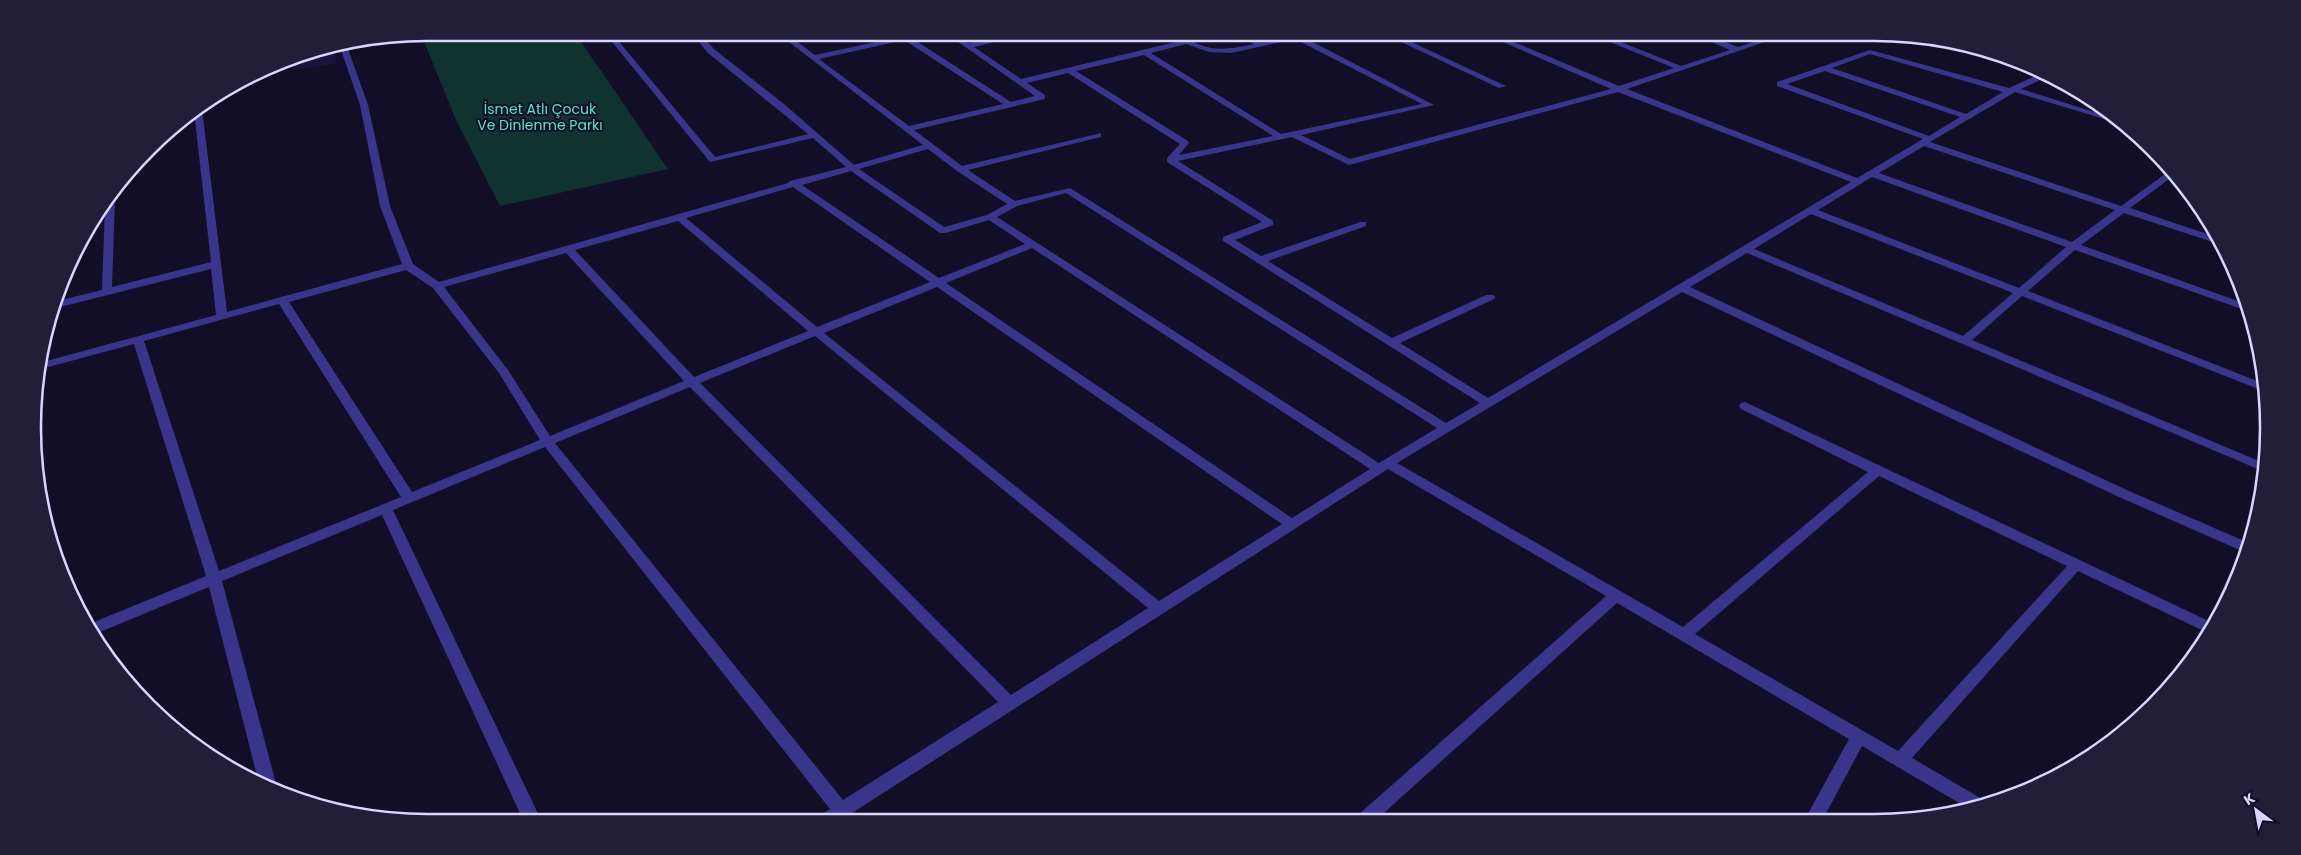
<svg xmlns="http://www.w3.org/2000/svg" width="2301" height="855" viewBox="0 0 2301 855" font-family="Poppins,sans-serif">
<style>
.green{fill:#103231}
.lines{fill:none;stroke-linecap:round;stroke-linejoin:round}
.minor{fill:#38358a;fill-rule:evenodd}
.shaded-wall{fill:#1c143c}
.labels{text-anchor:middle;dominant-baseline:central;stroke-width:4;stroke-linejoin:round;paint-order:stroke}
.far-park-label{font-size:14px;fill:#57e8c3;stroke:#120e28}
.rim{fill:none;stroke:#d9d5ff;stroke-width:2.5}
</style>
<rect width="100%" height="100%" fill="#120e28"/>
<path class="green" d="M428 32 575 33 668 169 500 206 456 120 421 34Z"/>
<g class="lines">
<path class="minor" d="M604 32H611L715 157 808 134 708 53 691 32H698L714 49 784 104 854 165 923 145 776 32H784L815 55 899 37 893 32H902L1011 102 1035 96 944 32H953L969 43 1020 32H1035L974 47 1021 79 1180 41 1163 32C1180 32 1194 45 1211 48 1226 50 1240 47 1254 44L1231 32C1244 32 1257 42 1265 41 1283 39 1300 32 1319 32L1303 37 1434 105 1301 135 1350 159 1611 89 1480 32H1490L1619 86 1674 68 1585 32H1596L1681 66 1730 50 1689 32H1700L1738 47 1782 32H1794L1627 89 1857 178 1923 139 1777 86V82L1870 50 2009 88 2044 72 2051 75 2021 89 2120 120 2127 126 2015 92 1930 142 2121 206 2172 169 2176 174 2130 208 2219 238 2222 245 2124 213 2081 245 2249 305 2250 312 2075 250 2028 291 2265 384 2266 392 2022 296 1972 340 2266 464 2265 472 1747 253 1690 287 2129 491 2249 543 2245 552 2242 551 2119 497 1682 292 1397 463 1683 627 1868 472 1741 409 1739 406 1741 403 1745 402 2213 623 2208 633 2078 571 1912 758 1982 799 1983 801 1966 807 1862 746 1823 819H1805L1849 739 1617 603 1376 820H1355L1358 815 1606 596 1388 469 838 822H814L817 817 830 809 545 447 393 510 542 822H524L382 515 222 581 277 787 275 790 259 784 209 587 95 634 93 635 87 625 206 576 134 344 37 370 39 363 216 315 211 269 52 309 53 302 102 290 105 206 112 198 115 200 112 287 211 262 194 111 200 107 202 109 227 312 402 264 380 206 360 105 340 47 347 46 368 105 390 206 413 264 439 282 788 183 790 181 846 167 813 138 710 162ZM1295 39 1422 104 1281 134 1151 53 1186 44 1209 52 1231 53ZM904 40 1003 104 909 126 819 59ZM1870 54 2003 92 1966 114 1832 68ZM1144 55 1273 136 1179 155 1189 143 1188 141 1076 71ZM1825 71 1960 117 1929 136 1787 84ZM1068 73 1180 144 1167 158V162L1262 222 1223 237V241L1480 403 1446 423 1070 188 1015 201 968 170 1101 137V133L962 166 914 130 1045 99V95L1027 83ZM1618 92 1851 182 1488 398 1400 343 1494 299 1495 297 1494 295H1486L1392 338 1268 261 1366 226V222H1360L1261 256 1235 240 1273 225V221L1178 161 1292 137 1349 165ZM1924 146 2115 210 2072 242 1879 173ZM928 149 957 171 1007 204 987 215 944 227 859 169ZM851 171 940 233H946L989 220 1025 244 939 278 802 185ZM1872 177 2066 247 2019 288 1818 210ZM793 187 930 282 817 327 686 218ZM1066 193 1437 428 1379 463 997 217 1017 206ZM1811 214 2013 293 1963 336 1754 249ZM678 221 808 331 694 377 575 250ZM1032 248 1370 469 1292 518 946 283ZM566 253 684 381 550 436 508 370 444 287ZM406 270 433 288 499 373 540 440 412 492 289 302ZM937 287 1282 524 1159 601 824 333ZM279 304 401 497 219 571 144 341ZM815 336 1148 608 1011 695 700 383ZM690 387 998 702 843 800 555 443ZM1879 476 2067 566 1898 751 1695 634Z
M1380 32H1390L1506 86 1499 88Z"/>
</g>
<path class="shaded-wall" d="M335 48 336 63 294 70 289 58 300 54Z"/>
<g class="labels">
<g class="far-park-label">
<text x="540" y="109">İsmet Atlı Çocuk<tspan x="540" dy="16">Ve Dinlenme Parkı</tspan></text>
</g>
</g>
<path d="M0 0H2301V855H0ZM427 41H1874A386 386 0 0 1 2260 427V428A386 386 0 0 1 1874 814H427A386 386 0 0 1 41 428V427A386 386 0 0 1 427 41Z" fill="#221e39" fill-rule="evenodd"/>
<path class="rim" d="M427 41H1874A386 386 0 0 1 2260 427V428A386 386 0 0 1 1874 814H427A386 386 0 0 1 41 428V427A386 386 0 0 1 427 41Z"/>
<g transform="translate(2256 810) rotate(328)" stroke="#120e28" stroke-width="4" paint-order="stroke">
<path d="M0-4L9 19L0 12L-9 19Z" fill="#d9d5ff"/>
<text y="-8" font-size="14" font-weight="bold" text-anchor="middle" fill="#d9d5ff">K</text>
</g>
</svg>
